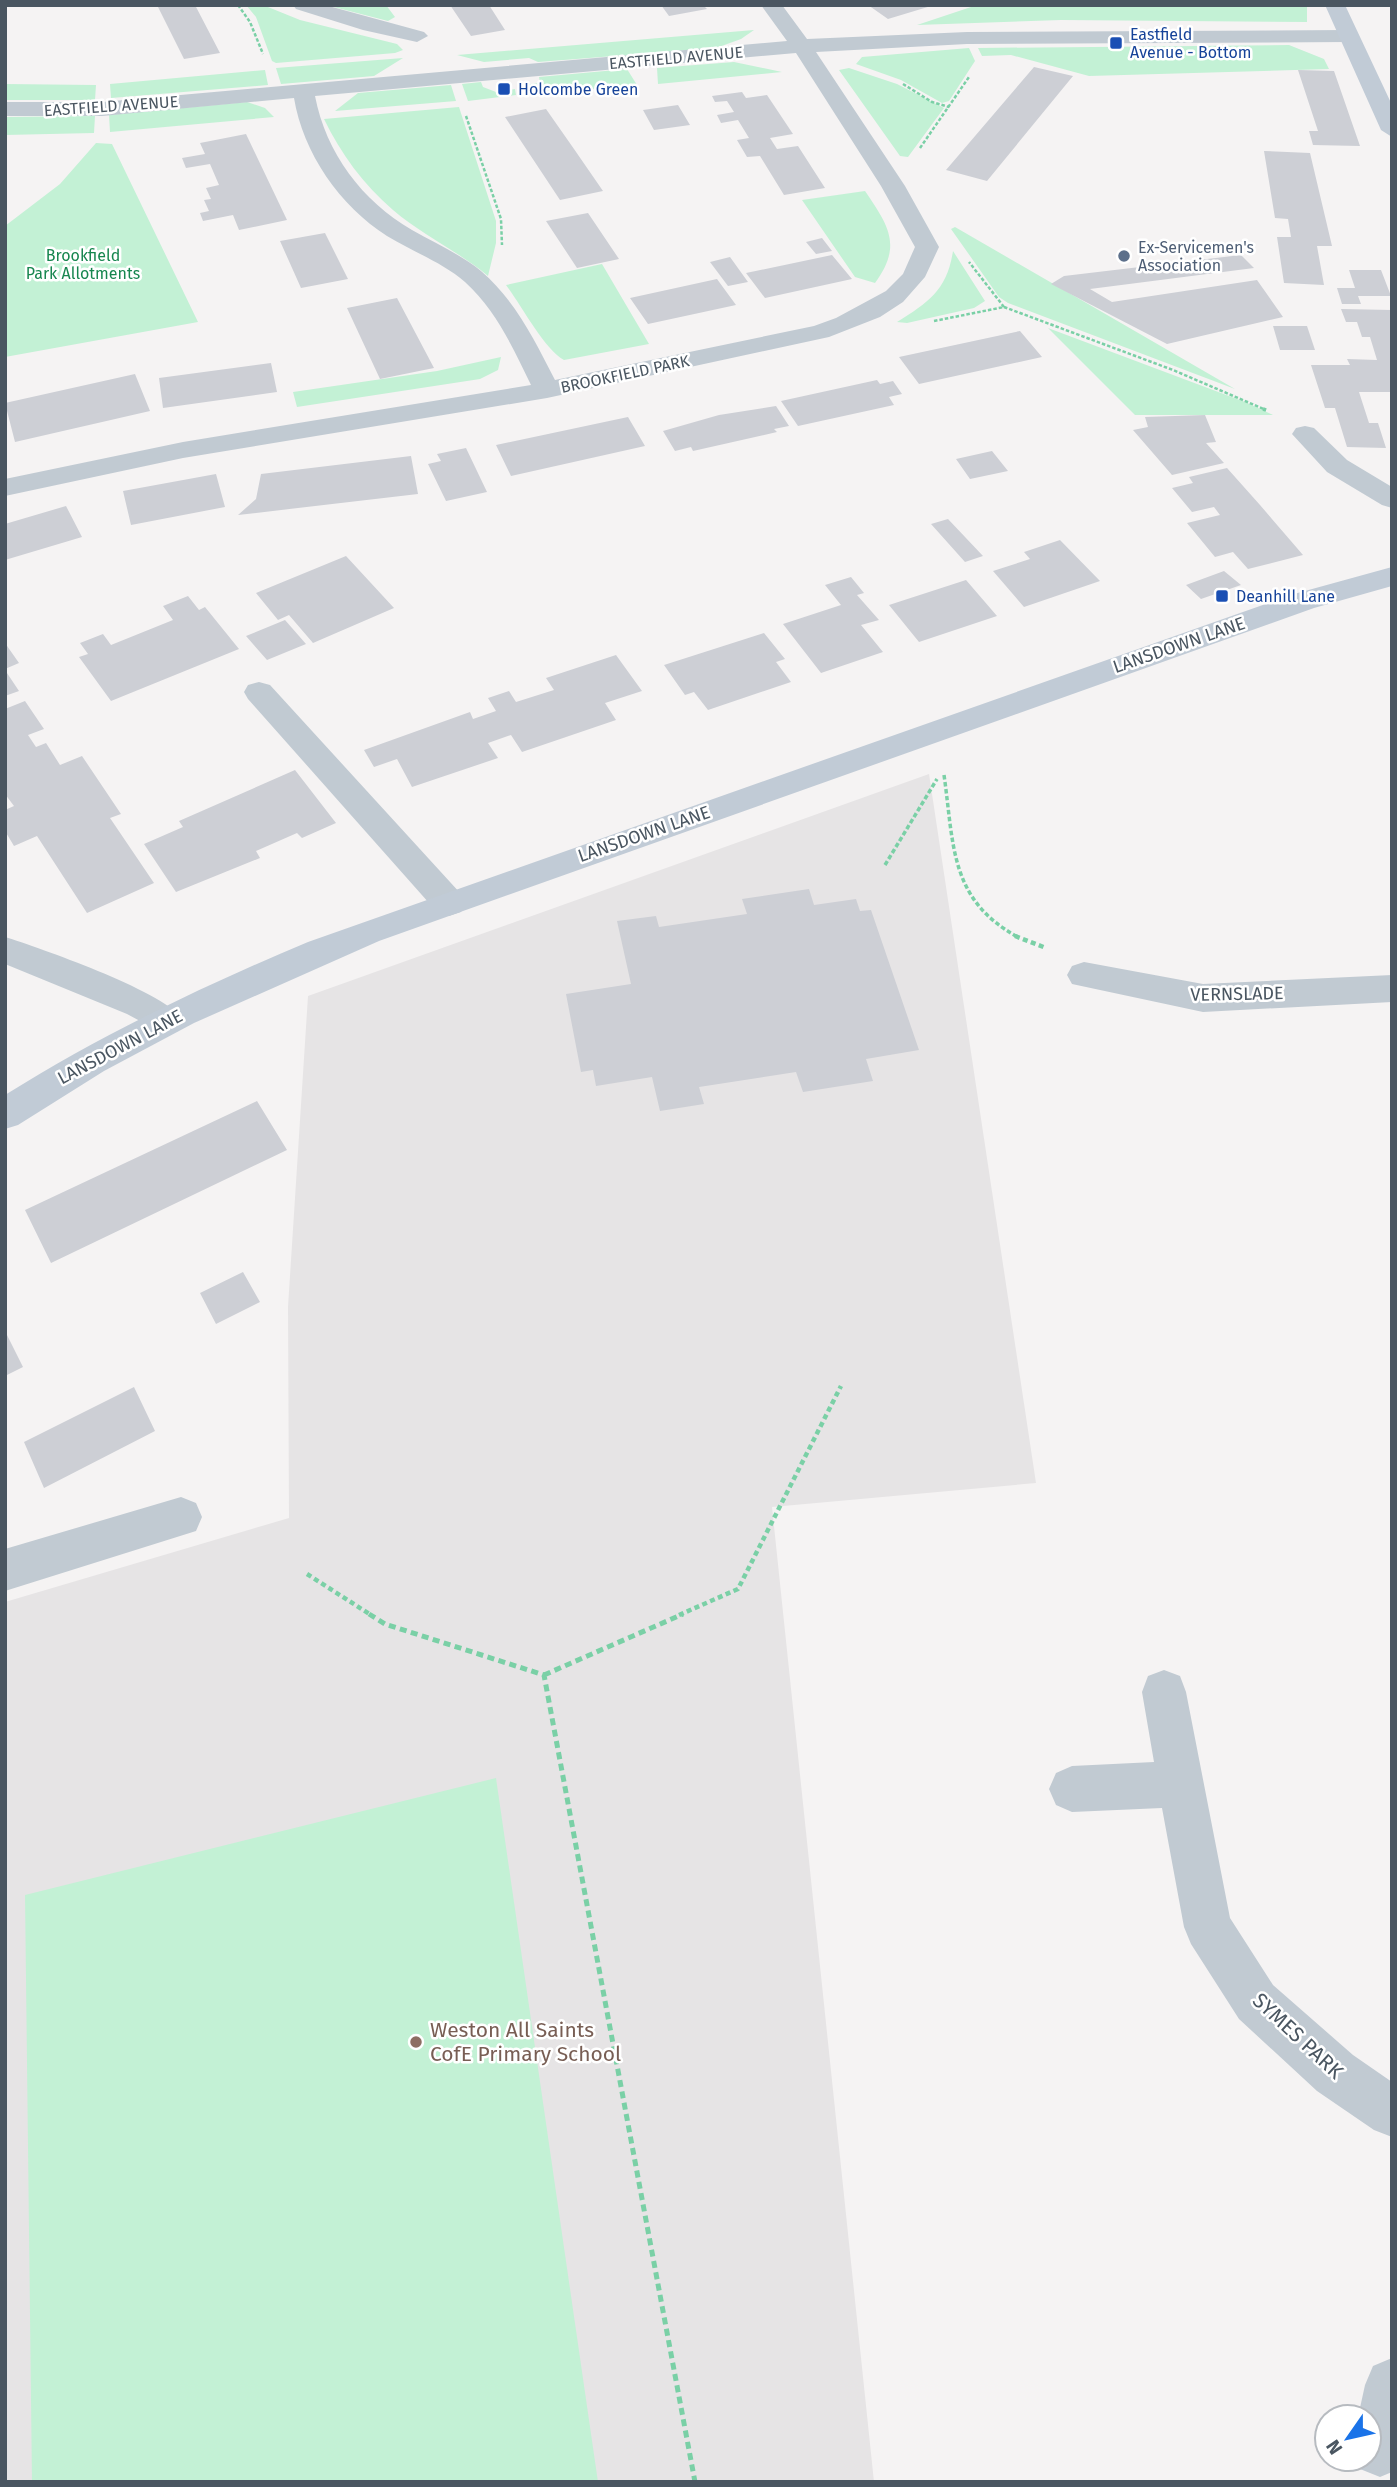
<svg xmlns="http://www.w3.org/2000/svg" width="1397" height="2487" viewBox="0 0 1397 2487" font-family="'Fira Sans',sans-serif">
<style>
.education{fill:#e6e4e5}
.green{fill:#c3f1d5}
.building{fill:#cdcfd5}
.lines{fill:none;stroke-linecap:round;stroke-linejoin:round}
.path-far3{stroke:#7ad0a6;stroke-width:2.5;stroke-dasharray:3.5 2;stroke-linecap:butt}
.path-far2{stroke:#7ad0a6;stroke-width:3.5;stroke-dasharray:4.5 2.5;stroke-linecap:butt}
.path-far1{stroke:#7ad0a6;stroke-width:4.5;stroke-dasharray:5 3.5;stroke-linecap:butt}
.path{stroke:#7ad0a6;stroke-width:5;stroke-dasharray:7 4.5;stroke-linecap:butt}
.lane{fill:#c1cad2;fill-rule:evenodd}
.street{fill:#c1cad2;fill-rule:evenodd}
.secondary{fill:#c1cbd6;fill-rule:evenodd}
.transit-dot{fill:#1a4fb4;stroke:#fff;stroke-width:2.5}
.service-dot{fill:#5c6f8a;stroke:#fff;stroke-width:2.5}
.education-dot{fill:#8d6e63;stroke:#fff;stroke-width:2.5}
.labels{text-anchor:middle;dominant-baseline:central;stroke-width:5;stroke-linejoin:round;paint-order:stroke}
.far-transit-label{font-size:16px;fill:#164399;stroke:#fff;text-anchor:start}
.far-street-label{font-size:16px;fill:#4a5661;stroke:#fff}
.far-service-label{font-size:16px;fill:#4e5e75;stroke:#fff;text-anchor:start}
.far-park-label{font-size:16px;fill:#17864f;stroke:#fff}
.street-label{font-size:18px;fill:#4a5661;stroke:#fff}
.near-education-label{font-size:21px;fill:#785e54;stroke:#fff;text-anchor:start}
.near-street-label{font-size:21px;fill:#4a5661;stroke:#fff}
</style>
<rect width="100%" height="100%" fill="#f5f3f3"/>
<path class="education" d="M929 774 1036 1483 772 1507 874 2482H5V1602L289 1518 288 1307 308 996Z"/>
<path class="green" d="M246 5H263L300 20 397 44 403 50 395 53 276 63 272 61 256 17Z
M326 5H386L395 17 388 21Z
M977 5H1307V22L1061 20 917 25Z
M754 30 741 39 716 48 538 62 529 58 484 62 457 55Z
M1289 45 1324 59 1329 69 1089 76 1011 55 982 56 978 48Z
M969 48 975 61 949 101 942 103 901 80 856 64 862 57Z
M403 58 374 76 281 84 276 68Z
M734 62 782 72 658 84 657 68Z
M849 68 897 84 944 108 908 157 900 156 839 70Z
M627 69 637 85 525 95 522 85 540 83 539 77Z
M265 70 268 85 111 98 110 84Z
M481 82 483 87 496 92 515 89 516 95 468 101 462 84Z
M5 84 96 85 95 100H5Z
M451 85 456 101 335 111 358 93Z
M247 102 265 108 274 117 110 132 109 115Z
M459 107 496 221V243L488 276C458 251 422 235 393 210 363 184 341 154 324 119Z
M95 116 94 133 5 135V117Z
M96 143 112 144 198 322 5 357V226L60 184Z
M865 191C888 225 903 245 875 283L855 277 802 200Z
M955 227 1235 389 1008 303 999 297 951 229Z
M953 251 985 301 974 308 907 323 897 322C929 302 947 290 953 251Z
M602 264 649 344 564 360C544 349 522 306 506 285Z
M1048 328 1245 402 1273 415H1135Z
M501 357 498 370 480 379 297 407 293 392 437 371Z
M496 1778 598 2482H32L25 1895Z"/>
<path class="building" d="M157 5H195L220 53 184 59Z
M450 5H489L505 30 471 36Z
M661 5H703L707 9 669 16Z
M868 5H931V6L888 19Z
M1034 67 1073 76 987 181 946 170Z
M1298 70 1334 71 1360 146 1313 145 1309 131H1318Z
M742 92 746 98 767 95 793 134 770 138 777 149 798 146 825 188 784 195 760 156 747 157 737 140 749 138 738 120 721 123 717 115 734 112 727 101 715 102 712 96Z
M678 105 690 125 654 130 643 110Z
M546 109 574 149 603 191 560 200 505 117Z
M246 134 287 220 239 230 233 215 203 221 200 213 209 211 204 200 211 199 206 188 219 185 210 164 186 168 182 158 205 154 200 143Z
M1264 151 1310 153 1332 246H1317L1324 285 1284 283 1277 237H1291L1288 219 1275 218Z
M588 213 619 259 577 268 546 221Z
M325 233 348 279 301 288 280 241Z
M822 238 832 251 816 254 806 242Z
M832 255 852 279 765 298 746 273Z
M1241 255 1254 268 1090 289 1112 302 1257 280 1283 317 1167 344 1051 284 1064 276Z
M730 257 748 282 728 286 710 262Z
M1349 270H1381L1391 296H1358L1361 304H1342L1337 288H1355Z
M717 279 736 305 648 324 630 298Z
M397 298 434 368 380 379 347 308Z
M1341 309 1392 310V392H1359L1369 423H1378L1386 448 1347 447 1335 408H1325L1311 365H1350L1347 359 1377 360 1370 337H1362L1357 322H1346Z
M1273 326H1307L1315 350H1280Z
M1020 331 1042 357 919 384 899 357Z
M271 363 277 392 163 408 159 378Z
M135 374 150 411 15 442 5 403Z
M877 380 880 384 893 381 902 394 889 397 894 405 798 426 781 401Z
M776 406 789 426 774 429 777 432 693 451 691 447 675 451 663 431 719 415Z
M1205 415 1216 442 1206 443 1224 463 1172 475 1133 430 1148 427 1145 417Z
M628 417 645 446 511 476 496 445Z
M466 448 487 492 446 501 428 464 441 461 437 454Z
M992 451 1008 471 970 479 956 459Z
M411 456 418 494 238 515 256 499 261 474Z
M1227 468 1260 505 1303 555 1248 569 1233 552 1215 557 1187 523 1220 515 1214 507 1192 512 1172 488 1193 483 1189 477Z
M216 474 225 507 131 525 123 491Z
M66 506 82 537 5 560V524Z
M948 519 983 556 965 562 931 524Z
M1060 540 1100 581 1024 607 993 571 1030 559 1024 552Z
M346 556 394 608 313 643 289 615 278 620 256 593Z
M1224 571 1241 585 1201 599 1186 585Z
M851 577 864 593 857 595 879 620 861 625 883 652 821 673 783 624 841 605 825 585Z
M966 580 997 616 919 642 889 605Z
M188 596 199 610 205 607 239 649 111 701 79 657 88 654 80 643 103 634 111 645 173 620 163 606Z
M285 620 306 644 267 660 246 636Z
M764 633 785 659 776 662 791 682 708 710 694 692 685 695 664 665Z
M5 643 19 663 5 669Z
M616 655 642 691 605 703 616 720 522 752 511 735 488 743 498 758 412 787 397 759 374 767 364 750 470 712 473 719 496 711 488 698 509 691 516 702 554 690 546 678Z
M5 670 19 691 5 696Z
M25 701 44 729 28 735 36 747 46 743 60 765 82 756 121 814 110 818 154 883 87 913 37 836 14 846 5 831V810L14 806 5 794V709Z
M295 770 336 823 302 838 297 833 256 851 260 858 176 892 144 844 183 827 179 821Z
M809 889 814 905 856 899 860 911 871 910 919 1050 866 1059 873 1081 803 1092 796 1072 699 1087 704 1104 660 1111 652 1077 596 1086 593 1070 581 1072 566 994 631 984 617 921 656 916 659 927 747 914 742 899Z
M257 1101 287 1150 51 1263 25 1210Z
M243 1272 260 1302 216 1324 200 1293Z
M5 1331 23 1367 5 1376Z
M134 1387 155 1431 44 1488 24 1442Z"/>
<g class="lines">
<path class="path-far3" d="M238 5 250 22 263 54
M903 84 932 102 949 107
M466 116 501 219 502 245
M920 148 969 77
M1004 307 1173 370 1266 410
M934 321 1004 307 969 262"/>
<path class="path-far2" d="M1263 409 1266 410
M944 775C954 844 949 900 1018 937
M885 865 937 779"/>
<path class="path-far1" d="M1015 936 1046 948
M307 1574 371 1615
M679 1615 738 1589 841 1386"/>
<path class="path" d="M369 1614 385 1624 544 1675 695 2482
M544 1675 683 1614"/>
<path class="lane" d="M259 682 270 685 461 894 466 903 461 912 449 916 437 912 248 699 244 692 248 685Z
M181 1497 196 1503 202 1517 196 1531 5 1591V1549Z"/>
<path class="street" d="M293 5H325L424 32 428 36 417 42 363 30 296 9Z
M761 5H782L807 39 967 32 1348 30 1359 36 1348 42 967 44 816 52 905 186 939 247 925 277 903 302 880 317 829 337 547 398 183 458 5 496V479L183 442 531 385C513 348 496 310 465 282 442 262 413 252 387 236 340 206 303 153 294 98L102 116H5V102H102L787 41ZM796 53 881 186 915 247 903 274 886 291 836 318 814 326 555 380C535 341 515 300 481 271 460 254 435 243 412 230 362 201 326 153 315 96Z
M1305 426 1314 428 1347 460 1392 487V508L1382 505 1327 472 1292 434 1296 428Z
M5 937C40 948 169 993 184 1021L178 1031 166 1035 127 1014 5 964Z
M1084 962 1203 984 1392 975V1002L1203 1012 1072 984 1067 975 1072 966Z
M1164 1670 1180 1676 1186 1692 1230 1918 1273 1985 1353 2055 1392 2082V2137L1374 2130 1317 2091 1239 2019 1191 1944 1184 1927 1162 1808 1072 1812 1056 1805 1049 1789 1056 1773 1072 1766 1154 1762 1142 1692 1148 1676Z
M1392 2358V2472L1380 2477 1360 2469 1356 2459H1369V2417H1358L1365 2385 1373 2366Z"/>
<path class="secondary" d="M1325 5H1345L1392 105V137L1381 130Z
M1392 567V586L1314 608 379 941 194 1023 104 1071 18 1125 5 1129V1095C101 1035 203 986 308 942L1294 594Z"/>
</g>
<g class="transit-dot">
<rect x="1109" y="36" width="14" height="14" rx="3.5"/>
<rect x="497" y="82" width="14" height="14" rx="3.5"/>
<rect x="1215" y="589" width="14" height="14" rx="3.5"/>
</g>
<circle class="service-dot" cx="1124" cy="256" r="7"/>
<circle class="education-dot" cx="416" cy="2042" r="7"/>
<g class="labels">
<g class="far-transit-label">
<text x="1130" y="34">Eastfield<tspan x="1130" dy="18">Avenue - Bottom</tspan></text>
<text x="518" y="89">Holcombe Green</text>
<text x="1236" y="596">Deanhill Lane</text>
</g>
<g class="far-street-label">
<text transform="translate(676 58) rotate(-5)">EASTFIELD AVENUE</text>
<text transform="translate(111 106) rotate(-4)">EASTFIELD AVENUE</text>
<text transform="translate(625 374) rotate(-12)">BROOKFIELD PARK</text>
</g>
<g class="far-service-label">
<text x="1138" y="247">Ex-Servicemen's<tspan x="1138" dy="18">Association</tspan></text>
</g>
<g class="far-park-label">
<text x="83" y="255">Brookfield<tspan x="83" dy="18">Park Allotments</tspan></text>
</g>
<g class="street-label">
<text transform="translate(1179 645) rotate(-19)">LANSDOWN LANE</text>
<text transform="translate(644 834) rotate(-19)">LANSDOWN LANE</text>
<text transform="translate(1237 994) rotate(-1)">VERNSLADE</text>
<text transform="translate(120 1047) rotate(-28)">LANSDOWN LANE</text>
</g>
<g class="near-education-label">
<text x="430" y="2030">Weston All Saints<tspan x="430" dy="24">CofE Primary School</tspan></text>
</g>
<g class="near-street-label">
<text transform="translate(1298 2036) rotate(43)">SYMES PARK</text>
</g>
</g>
<rect width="1397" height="2487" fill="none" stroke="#4a5661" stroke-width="14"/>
<g transform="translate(1348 2438) rotate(236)"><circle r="33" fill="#ffffff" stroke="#b7bbc0" stroke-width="2"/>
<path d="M0-5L12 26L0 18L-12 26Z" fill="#1a73e8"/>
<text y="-10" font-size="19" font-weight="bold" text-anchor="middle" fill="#4a5661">N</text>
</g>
</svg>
